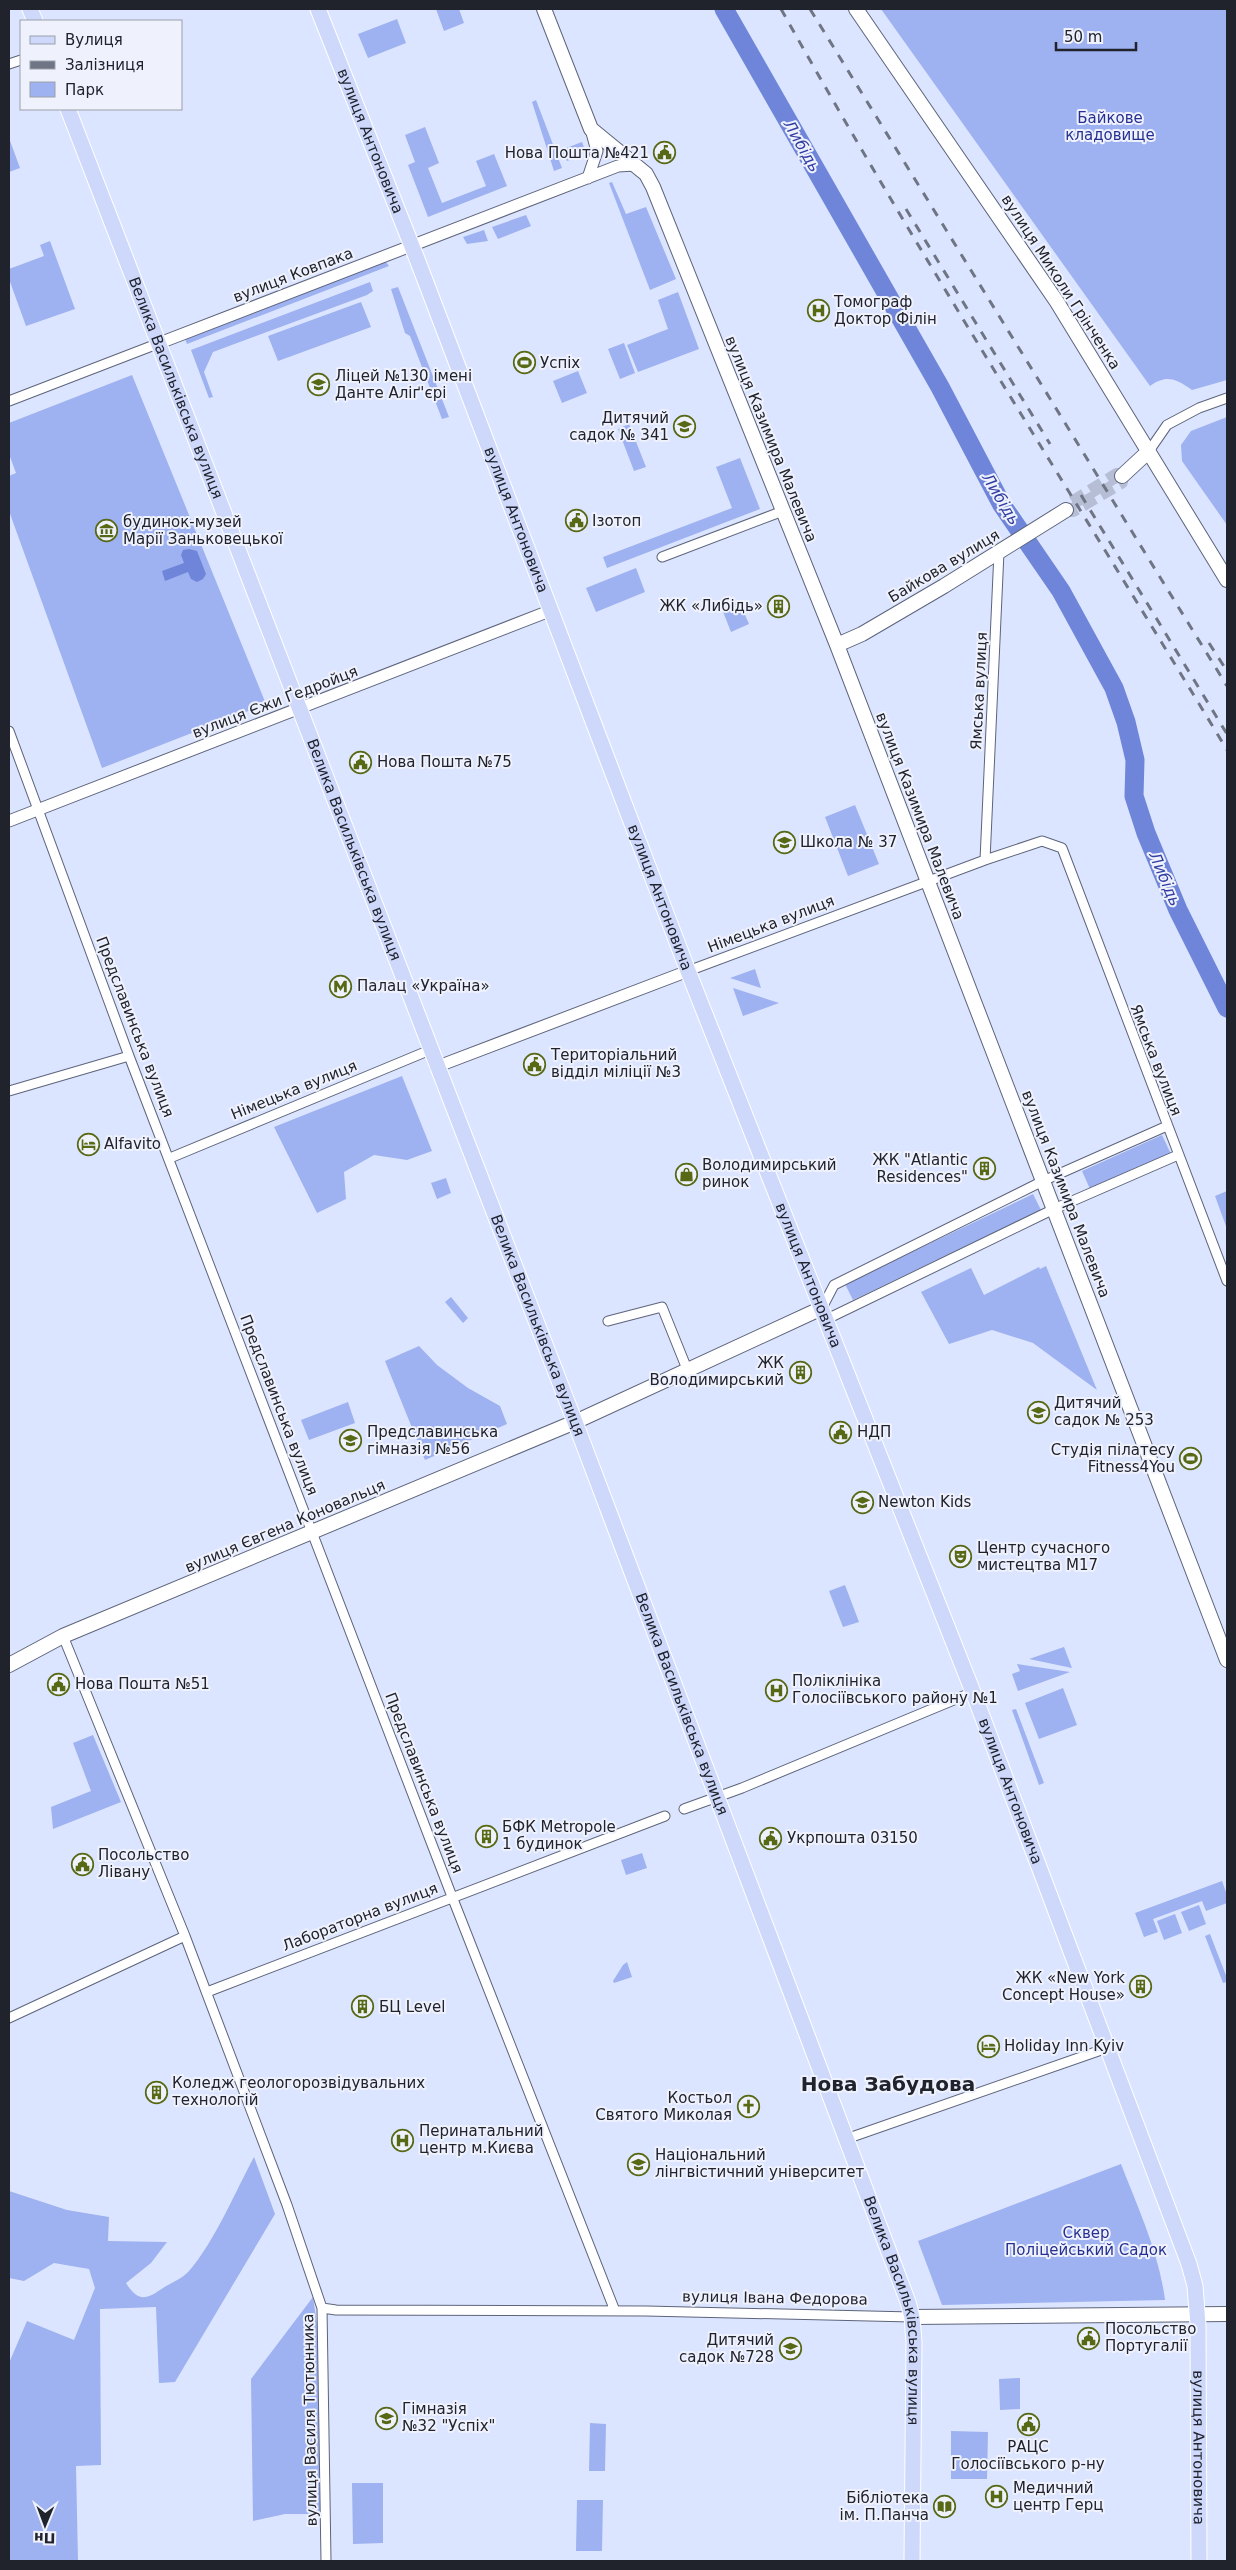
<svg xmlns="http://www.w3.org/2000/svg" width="1236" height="2570" viewBox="0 0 1236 2570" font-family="'DejaVu Sans',sans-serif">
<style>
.green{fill:#9eb1f0}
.water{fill:#6f85d9}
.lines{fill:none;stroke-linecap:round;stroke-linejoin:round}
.river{stroke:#6f85d9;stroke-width:19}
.secondary-tunnel{stroke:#b6bed5;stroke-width:14;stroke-dasharray:14 7;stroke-linecap:butt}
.minor-casing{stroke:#5d647b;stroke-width:11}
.tertiary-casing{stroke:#5d647b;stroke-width:13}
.secondary-casing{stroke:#5d647b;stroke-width:16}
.primary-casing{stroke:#fff;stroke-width:17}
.minor{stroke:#fff;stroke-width:9}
.tertiary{stroke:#fff;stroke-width:11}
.secondary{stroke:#fff;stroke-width:14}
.primary{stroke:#cdd8fb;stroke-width:15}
.rail{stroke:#6f7585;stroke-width:3;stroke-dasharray:9 9;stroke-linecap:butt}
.labels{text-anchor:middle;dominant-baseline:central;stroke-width:4;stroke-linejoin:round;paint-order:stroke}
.park-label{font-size:15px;fill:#253091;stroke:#eff2fd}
.street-label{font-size:15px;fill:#20232c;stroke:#eff2fd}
.poi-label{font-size:15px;fill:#20232c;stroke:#eff2fd;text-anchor:start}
.water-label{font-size:16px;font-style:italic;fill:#313fa2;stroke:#eff2fd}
.district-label{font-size:20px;font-weight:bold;fill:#20232c;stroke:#eff2fd}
</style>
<rect width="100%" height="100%" fill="#dce5ff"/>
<path class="green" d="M436 9H459L464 23 444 31Z
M881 9H1227V380L1192 390C1176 379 1167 374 1150 386Z
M397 19 406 43 368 58 358 34Z
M536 100 562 168 554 171 532 102Z
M425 127 439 163 428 168 442 203 486 186 476 161 494 154 507 186 428 217 408 165 415 162 405 135Z
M9 138 20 168 9 172Z
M582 142 585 150 578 157 567 161 561 150Z
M612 182 626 214 646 207 676 279 650 290 609 183Z
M526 215 531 226 498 239 492 227Z
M484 230 488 241 467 244 463 237Z
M50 241 75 309 26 326 9 279V269L44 256 40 245Z
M386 262 389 266 187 344 185 339Z
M370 282 373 291 367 295 213 352 204 372 213 397 209 398 191 350Z
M398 287 449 417 442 419 410 336 405 333 391 289Z
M678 292 699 349 638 372 627 345 668 329 658 300Z
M361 302 371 327 278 361 268 336Z
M624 343 635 373 620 379 608 349Z
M578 371 587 393 562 403 553 381Z
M132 375 266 704 102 768 9 511V476L16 473 9 454V423Z
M1227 417V525L1182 461 1181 445 1191 431Z
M629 424 646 467 634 471 618 429Z
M740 458 760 509 607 568 603 557 732 508 716 467Z
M636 568 645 592 596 612 586 588Z
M739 601 749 624 731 632 722 609Z
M855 805 879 864 848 876 825 817Z
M755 969 761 988 730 978Z
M733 988 779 1003 743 1016Z
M402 1076 432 1151 407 1160 374 1155 344 1172 346 1199 317 1213 274 1127Z
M1162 1135 1171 1154 1090 1189 1082 1171Z
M446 1178 451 1193 437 1199 431 1183Z
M1227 1191V1229L1215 1196Z
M1033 1194 1041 1210 853 1300 845 1284Z
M1046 1266 1097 1390 1033 1343 992 1330 949 1344 921 1292 971 1268 984 1295 1039 1267 1040 1269Z
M451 1297 468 1318 463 1323 445 1302Z
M419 1346 437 1365 468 1388 500 1406 507 1424 425 1460 385 1361Z
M348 1402 355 1423 309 1440 301 1420Z
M845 1585 859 1622 843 1627 829 1591Z
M1064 1647 1072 1668 1029 1659Z
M1017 1664 1070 1672 1018 1691 1012 1674 1020 1671Z
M1063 1688 1077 1725 1039 1739 1025 1703Z
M1016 1709 1044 1783 1039 1785 1012 1710Z
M93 1735 121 1802 53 1829 51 1807 91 1791 73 1743Z
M642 1853 647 1868 626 1875 621 1860Z
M1222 1881 1227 1895V1903L1206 1911 1202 1901 1153 1919 1158 1932 1144 1937 1135 1913Z
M1199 1905 1206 1924 1189 1931 1181 1912Z
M1175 1914 1182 1933 1164 1940 1157 1921Z
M1210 1934 1227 1978V1982L1223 1983 1205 1936Z
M627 1962 632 1977 614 1983 613 1981 623 1965Z
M254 2157 275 2214 175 2382 159 2383 156 2307 100 2309 101 2465 76 2466 78 2561H9V2363L27 2321 74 2340 95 2288 89 2269 54 2263 24 2281 9 2278V2191L67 2210 109 2217 108 2241 167 2242 151 2263 126 2283C138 2302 146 2300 163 2288 171 2283 183 2278 189 2271 215 2241 235 2192 254 2157Z
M1121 2164C1138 2208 1159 2253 1165 2300L942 2305 918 2241Z
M313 2297 321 2351 320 2514H285L253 2521 251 2379Z
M1020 2378V2409L1000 2410 999 2379Z
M590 2423 606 2424 605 2471H589Z
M951 2431 988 2432 987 2479H951Z
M352 2483H383V2543L353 2544Z
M577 2500H603L602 2551H576Z"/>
<path class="water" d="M189 549 197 551 206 574 203 579 197 582 191 579 188 572 165 581 162 571 184 563 181 555 183 550Z"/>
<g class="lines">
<path class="river" d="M724 9 940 387 1002 505 1061 591 1114 688 1126 722 1135 760 1134 796 1146 833 1178 910 1227 1008"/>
<path class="secondary-tunnel" d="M1117 475 1122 476 1121 482 1073 510H1066L1069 505Z"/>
<defs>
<path id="minor" d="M9 64 21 60
M9 401 157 344
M1149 451 1167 425 1199 408 1227 398
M662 557 783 511
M9 731 129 1056 451 1894 615 2311
M985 860 999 552
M688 971 985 860 1042 841 1062 848 1227 1281
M9 1091 129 1056
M170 1158 430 1050
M822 1308 834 1285 1043 1181 1167 1126
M827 1319 1054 1209 1178 1155
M608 1321 662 1307 687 1369
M63 1636 185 1936 287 2205 322 2308 326 2561
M684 1809 742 1788 973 1692
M207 1992 665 1816
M9 2018 185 1936
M846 2139 1107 2048
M322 2308 336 2310 646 2311 912 2317"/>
<path id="tertiary" d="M588 178 597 151 591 129
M157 344 618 166 635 165
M9 821 552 610
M436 1067 688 971"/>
<path id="secondary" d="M544 9 591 129 646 174 653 187 837 645 1227 1660
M856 9 1057 302 1227 580
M1122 476 1149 451
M837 645 862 634 944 586 1066 510
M9 1665 63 1636 575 1422 822 1308
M912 2317 1227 2314"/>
<g id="primary">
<path d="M30 9 35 21"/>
<path id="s1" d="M318 9 417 259 688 971 973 1692 1189 2264 1195 2286 1198 2325 1199 2561"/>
<path id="s2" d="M68 109 575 1422 908 2302 912 2317 914 2342 912 2561"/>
</g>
</defs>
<use href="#minor" class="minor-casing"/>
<use href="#tertiary" class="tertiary-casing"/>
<use href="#secondary" class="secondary-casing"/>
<use href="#primary" class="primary-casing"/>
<use href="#minor" class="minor"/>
<use href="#tertiary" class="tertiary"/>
<use href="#secondary" class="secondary"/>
<use href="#primary" class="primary"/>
<path class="rail" d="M781 9C922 261 1078 503 1227 750
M810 9 1227 686
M906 209 1050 444
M1081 495 1227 734
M1209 643 1227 671"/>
</g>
<defs>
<symbol id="civic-ring" viewBox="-11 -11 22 22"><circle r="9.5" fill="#eff2fd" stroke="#576914" stroke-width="1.5"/><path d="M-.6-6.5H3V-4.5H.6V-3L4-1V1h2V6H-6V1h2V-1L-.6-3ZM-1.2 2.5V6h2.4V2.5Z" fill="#576914"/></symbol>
<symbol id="hospital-ring" viewBox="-11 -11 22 22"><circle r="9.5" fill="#eff2fd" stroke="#576914" stroke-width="1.5"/><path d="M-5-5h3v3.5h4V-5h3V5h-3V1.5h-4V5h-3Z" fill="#576914"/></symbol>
<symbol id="stadium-ring" viewBox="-11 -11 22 22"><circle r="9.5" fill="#eff2fd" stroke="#576914" stroke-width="1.5"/><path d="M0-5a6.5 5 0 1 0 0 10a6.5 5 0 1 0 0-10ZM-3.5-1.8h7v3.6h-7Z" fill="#576914"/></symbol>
<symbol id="school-ring" viewBox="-11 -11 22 22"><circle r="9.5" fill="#eff2fd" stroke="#576914" stroke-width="1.5"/><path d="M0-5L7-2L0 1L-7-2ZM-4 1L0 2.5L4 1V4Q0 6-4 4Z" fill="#576914"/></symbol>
<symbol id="museum-ring" viewBox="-11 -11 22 22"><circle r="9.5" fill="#eff2fd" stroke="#576914" stroke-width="1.5"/><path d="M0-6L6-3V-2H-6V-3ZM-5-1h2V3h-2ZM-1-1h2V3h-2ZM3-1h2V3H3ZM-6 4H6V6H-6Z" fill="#576914"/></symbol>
<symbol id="building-ring" viewBox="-11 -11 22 22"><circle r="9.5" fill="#eff2fd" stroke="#576914" stroke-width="1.5"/><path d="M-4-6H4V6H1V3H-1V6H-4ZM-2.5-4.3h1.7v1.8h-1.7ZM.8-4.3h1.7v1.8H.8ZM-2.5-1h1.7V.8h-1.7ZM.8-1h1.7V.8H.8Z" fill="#576914"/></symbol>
<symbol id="metro-ring" viewBox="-11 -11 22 22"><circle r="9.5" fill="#eff2fd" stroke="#576914" stroke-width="1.5"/><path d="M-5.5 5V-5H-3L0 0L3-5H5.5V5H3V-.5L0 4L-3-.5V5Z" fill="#576914"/></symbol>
<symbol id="hotel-ring" viewBox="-11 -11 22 22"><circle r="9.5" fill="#eff2fd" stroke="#576914" stroke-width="1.5"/><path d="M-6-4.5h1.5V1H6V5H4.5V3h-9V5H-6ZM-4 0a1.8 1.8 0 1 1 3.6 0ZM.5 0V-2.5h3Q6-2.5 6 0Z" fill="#576914"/></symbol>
<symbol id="shop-ring" viewBox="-11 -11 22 22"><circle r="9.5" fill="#eff2fd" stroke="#576914" stroke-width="1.5"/><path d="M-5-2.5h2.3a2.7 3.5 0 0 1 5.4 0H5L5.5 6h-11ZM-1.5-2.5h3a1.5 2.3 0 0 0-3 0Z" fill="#576914"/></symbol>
<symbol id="theatre-ring" viewBox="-11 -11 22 22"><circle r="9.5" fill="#eff2fd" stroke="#576914" stroke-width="1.5"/><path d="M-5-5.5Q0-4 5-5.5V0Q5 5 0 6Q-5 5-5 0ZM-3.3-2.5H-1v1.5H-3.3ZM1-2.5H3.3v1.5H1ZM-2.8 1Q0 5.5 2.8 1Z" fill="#576914"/></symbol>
<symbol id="church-ring" viewBox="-11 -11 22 22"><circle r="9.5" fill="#eff2fd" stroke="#576914" stroke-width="1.5"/><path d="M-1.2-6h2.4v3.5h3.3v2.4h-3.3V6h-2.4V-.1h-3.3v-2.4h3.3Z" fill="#576914"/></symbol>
<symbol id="university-ring" viewBox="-11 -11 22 22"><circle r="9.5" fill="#eff2fd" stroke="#576914" stroke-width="1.5"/><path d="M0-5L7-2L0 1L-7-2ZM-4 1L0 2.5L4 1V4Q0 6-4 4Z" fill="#576914"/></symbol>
<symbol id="library-ring" viewBox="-11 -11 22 22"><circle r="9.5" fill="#eff2fd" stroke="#576914" stroke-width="1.5"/><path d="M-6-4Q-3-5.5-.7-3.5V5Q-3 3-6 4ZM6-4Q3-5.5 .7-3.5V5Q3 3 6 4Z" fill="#576914"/></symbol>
</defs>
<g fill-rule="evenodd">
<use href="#civic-ring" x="652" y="140" width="25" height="25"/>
<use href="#hospital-ring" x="806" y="298" width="25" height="25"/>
<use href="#stadium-ring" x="512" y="350" width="25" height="25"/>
<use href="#school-ring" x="306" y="372" width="25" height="25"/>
<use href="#school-ring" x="672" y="414" width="25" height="25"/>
<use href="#civic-ring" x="564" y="508" width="25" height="25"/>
<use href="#museum-ring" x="94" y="518" width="25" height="25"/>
<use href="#building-ring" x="766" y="594" width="25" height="25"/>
<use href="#civic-ring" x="348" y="750" width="25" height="25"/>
<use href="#school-ring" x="772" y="830" width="25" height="25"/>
<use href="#metro-ring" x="328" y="974" width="25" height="25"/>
<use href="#civic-ring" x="522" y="1052" width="25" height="25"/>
<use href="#hotel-ring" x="76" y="1132" width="25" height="25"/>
<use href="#building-ring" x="972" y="1156" width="25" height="25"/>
<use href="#shop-ring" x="674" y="1162" width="25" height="25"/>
<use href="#building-ring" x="788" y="1360" width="25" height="25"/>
<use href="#school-ring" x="1026" y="1400" width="25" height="25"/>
<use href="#civic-ring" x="828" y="1420" width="25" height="25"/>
<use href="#school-ring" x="338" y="1428" width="25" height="25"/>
<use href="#stadium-ring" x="1178" y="1446" width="25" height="25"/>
<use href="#school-ring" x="850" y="1490" width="25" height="25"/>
<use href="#theatre-ring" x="948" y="1544" width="25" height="25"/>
<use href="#civic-ring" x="46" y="1672" width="25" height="25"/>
<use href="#hospital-ring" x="764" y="1678" width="25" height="25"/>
<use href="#building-ring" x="474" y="1824" width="25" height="25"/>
<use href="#civic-ring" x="758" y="1826" width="25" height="25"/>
<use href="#civic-ring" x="70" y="1852" width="25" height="25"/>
<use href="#building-ring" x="1128" y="1974" width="25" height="25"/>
<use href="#building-ring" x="350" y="1994" width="25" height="25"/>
<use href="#hotel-ring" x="976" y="2034" width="25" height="25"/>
<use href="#building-ring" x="144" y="2080" width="25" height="25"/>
<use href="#church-ring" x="736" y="2094" width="25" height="25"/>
<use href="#hospital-ring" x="390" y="2128" width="25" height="25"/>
<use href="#university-ring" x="626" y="2152" width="25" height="25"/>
<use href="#civic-ring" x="1076" y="2326" width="25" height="25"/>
<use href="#school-ring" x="778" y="2336" width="25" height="25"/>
<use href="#school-ring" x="374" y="2406" width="25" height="25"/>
<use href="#civic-ring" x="1016" y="2412" width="25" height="25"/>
<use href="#hospital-ring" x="984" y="2484" width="25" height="25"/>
<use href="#library-ring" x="932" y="2494" width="25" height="25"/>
</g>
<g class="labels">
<g class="park-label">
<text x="1110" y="118">Байкове<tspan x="1110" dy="17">кладовище</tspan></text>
<text x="1086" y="2233">Сквер<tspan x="1086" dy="17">Поліцейський Садок</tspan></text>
</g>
<g class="street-label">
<text stroke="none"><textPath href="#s1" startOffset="142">вулиця Антоновича</textPath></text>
<text transform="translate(293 275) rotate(-21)">вулиця Ковпака</text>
<text transform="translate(1061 282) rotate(57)">вулиця Миколи Грінченка</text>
<text stroke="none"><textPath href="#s2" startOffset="299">Велика Васильківська вулиця</textPath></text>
<text transform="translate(771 439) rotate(68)">вулиця Казимира Малевича</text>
<text stroke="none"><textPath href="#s1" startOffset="548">вулиця Антоновича</textPath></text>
<text transform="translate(944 566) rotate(-31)">Байкова вулиця</text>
<text transform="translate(979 691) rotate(-87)">Ямська вулиця</text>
<text transform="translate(275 702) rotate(-21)">вулиця Єжи Ґедройця</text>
<text transform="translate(920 816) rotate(69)">вулиця Казимира Малевича</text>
<text stroke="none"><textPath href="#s2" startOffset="794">Велика Васильківська вулиця</textPath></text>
<text stroke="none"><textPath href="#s1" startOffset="952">вулиця Антоновича</textPath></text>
<text transform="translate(771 924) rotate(-21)">Німецька вулиця</text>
<text transform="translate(135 1027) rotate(69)">Предславинська вулиця</text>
<text transform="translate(1156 1060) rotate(69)">Ямська вулиця</text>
<text transform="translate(294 1090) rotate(-22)">Німецька вулиця</text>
<text transform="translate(1066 1194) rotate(69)">вулиця Казимира Малевича</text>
<text stroke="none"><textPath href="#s1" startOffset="1358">вулиця Антоновича</textPath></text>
<text stroke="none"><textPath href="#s2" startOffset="1304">Велика Васильківська вулиця</textPath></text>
<text transform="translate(279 1405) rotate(69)">Предславинська вулиця</text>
<text transform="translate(285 1526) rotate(-23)">вулиця Євгена Коновальця</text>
<text stroke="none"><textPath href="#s2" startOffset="1709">Велика Васильківська вулиця</textPath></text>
<text transform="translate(424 1783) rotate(69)">Предславинська вулиця</text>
<text stroke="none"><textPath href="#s1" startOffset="1912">вулиця Антоновича</textPath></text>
<text transform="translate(360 1917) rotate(-21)">Лабораторна вулиця</text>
<text transform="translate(775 2298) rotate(1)">вулиця Івана Федорова</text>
<text stroke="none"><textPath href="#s2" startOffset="2354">Велика Васильківська вулиця</textPath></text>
<text transform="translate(310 2420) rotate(-91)">вулиця Василя Тютюнника</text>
<text stroke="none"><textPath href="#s1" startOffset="2602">вулиця Антоновича</textPath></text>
</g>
<g class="poi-label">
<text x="649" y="153" text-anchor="end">Нова Пошта №421</text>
<text x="834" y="302">Томограф<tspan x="834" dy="17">Доктор Філін</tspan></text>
<text x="540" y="363">Успіх</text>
<text x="335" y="376">Ліцей №130 імені<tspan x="335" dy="17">Данте Аліґ'єрі</tspan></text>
<text x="669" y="418" text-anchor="end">Дитячий<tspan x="669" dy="17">садок № 341</tspan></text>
<text x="592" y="521">Ізотоп</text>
<text x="123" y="522">будинок-музей<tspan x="123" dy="17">Марії Заньковецької</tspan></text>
<text x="763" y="606" text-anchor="end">ЖК «Либідь»</text>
<text x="377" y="762">Нова Пошта №75</text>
<text x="800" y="842">Школа № 37</text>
<text x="357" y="986">Палац «Україна»</text>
<text x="551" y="1055">Територіальний<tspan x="551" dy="17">відділ міліції №3</tspan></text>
<text x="104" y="1144">Alfavito</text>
<text x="968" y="1160" text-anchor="end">ЖК "Atlantic<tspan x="968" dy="17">Residences"</tspan></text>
<text x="702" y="1165">Володимирський<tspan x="702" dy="17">ринок</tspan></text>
<text x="784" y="1363" text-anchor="end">ЖК<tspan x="784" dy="17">Володимирський</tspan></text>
<text x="1054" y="1403">Дитячий<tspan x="1054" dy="17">садок № 253</tspan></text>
<text x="367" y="1432">Предславинська<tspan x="367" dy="17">гімназія №56</tspan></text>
<text x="857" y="1432">НДП</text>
<text x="1175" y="1450" text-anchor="end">Студія пілатесу<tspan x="1175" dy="17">Fitness4You</tspan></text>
<text x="878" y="1502">Newton Kids</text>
<text x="977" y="1548">Центр сучасного<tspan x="977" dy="17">мистецтва M17</tspan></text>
<text x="792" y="1681">Поліклініка<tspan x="792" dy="17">Голосіївського району №1</tspan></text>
<text x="75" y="1684">Нова Пошта №51</text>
<text x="502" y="1827">БФК Metropole<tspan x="502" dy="17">1 будинок</tspan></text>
<text x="787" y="1838">Укрпошта 03150</text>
<text x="98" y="1855">Посольство<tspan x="98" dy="17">Лівану</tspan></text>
<text x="1125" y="1978" text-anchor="end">ЖК «New York<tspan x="1125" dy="17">Concept House»</tspan></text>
<text x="379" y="2007">БЦ Level</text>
<text x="1004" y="2046">Holiday Inn Kyiv</text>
<text x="172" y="2083">Коледж геологорозвідувальних<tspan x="172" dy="17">технологій</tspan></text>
<text x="732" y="2098" text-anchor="end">Костьол<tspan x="732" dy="17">Святого Миколая</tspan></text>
<text x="419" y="2131">Перинатальний<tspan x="419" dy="17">центр м.Києва</tspan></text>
<text x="655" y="2155">Національний<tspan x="655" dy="17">лінгвістичний університет</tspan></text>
<text x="1105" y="2329">Посольство<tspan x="1105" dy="17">Португалії</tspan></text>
<text x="774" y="2340" text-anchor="end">Дитячий<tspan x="774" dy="17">садок №728</tspan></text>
<text x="402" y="2409">Гімназія<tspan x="402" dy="17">№32 "Успіх"</tspan></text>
<text x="1028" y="2447" text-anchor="middle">РАЦС<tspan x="1028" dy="17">Голосіївського р-ну</tspan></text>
<text x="1013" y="2488">Медичний<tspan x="1013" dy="17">центр Герц</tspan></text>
<text x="929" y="2498" text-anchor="end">Бібліотека<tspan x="929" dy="17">ім. П.Панча</tspan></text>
</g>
<g class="water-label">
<text transform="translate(802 146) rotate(60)">Либідь</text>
<text transform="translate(1001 499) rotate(59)">Либідь</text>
<text transform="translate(1165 879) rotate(67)">Либідь</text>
</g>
<g class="district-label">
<text x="888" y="2084">Нова Забудова</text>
</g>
</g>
<rect width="1236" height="2570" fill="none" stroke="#20232c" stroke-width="20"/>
<rect x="20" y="20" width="162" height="90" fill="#eff2fd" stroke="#9c9fa9"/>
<rect x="30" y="36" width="25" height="8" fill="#cdd8fb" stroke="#9c9fa9"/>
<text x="65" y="45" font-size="15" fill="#20232c">Вулиця</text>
<rect x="30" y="61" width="25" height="8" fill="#6f7585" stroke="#9c9fa9"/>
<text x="65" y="70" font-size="15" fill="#20232c">Залізниця</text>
<rect x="30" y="82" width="25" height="15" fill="#9eb1f0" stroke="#9c9fa9"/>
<text x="65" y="95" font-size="15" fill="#20232c">Парк</text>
<g transform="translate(45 2525) rotate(181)" stroke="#eff2fd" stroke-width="4" paint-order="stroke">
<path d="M0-4L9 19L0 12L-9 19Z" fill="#20232c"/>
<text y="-8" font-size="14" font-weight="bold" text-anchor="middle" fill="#20232c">Пн</text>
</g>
<path d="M1056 42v8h80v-8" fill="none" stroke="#20232c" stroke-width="2.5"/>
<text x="1064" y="42" font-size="15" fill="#20232c" stroke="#eff2fd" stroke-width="4" paint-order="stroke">50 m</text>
</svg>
